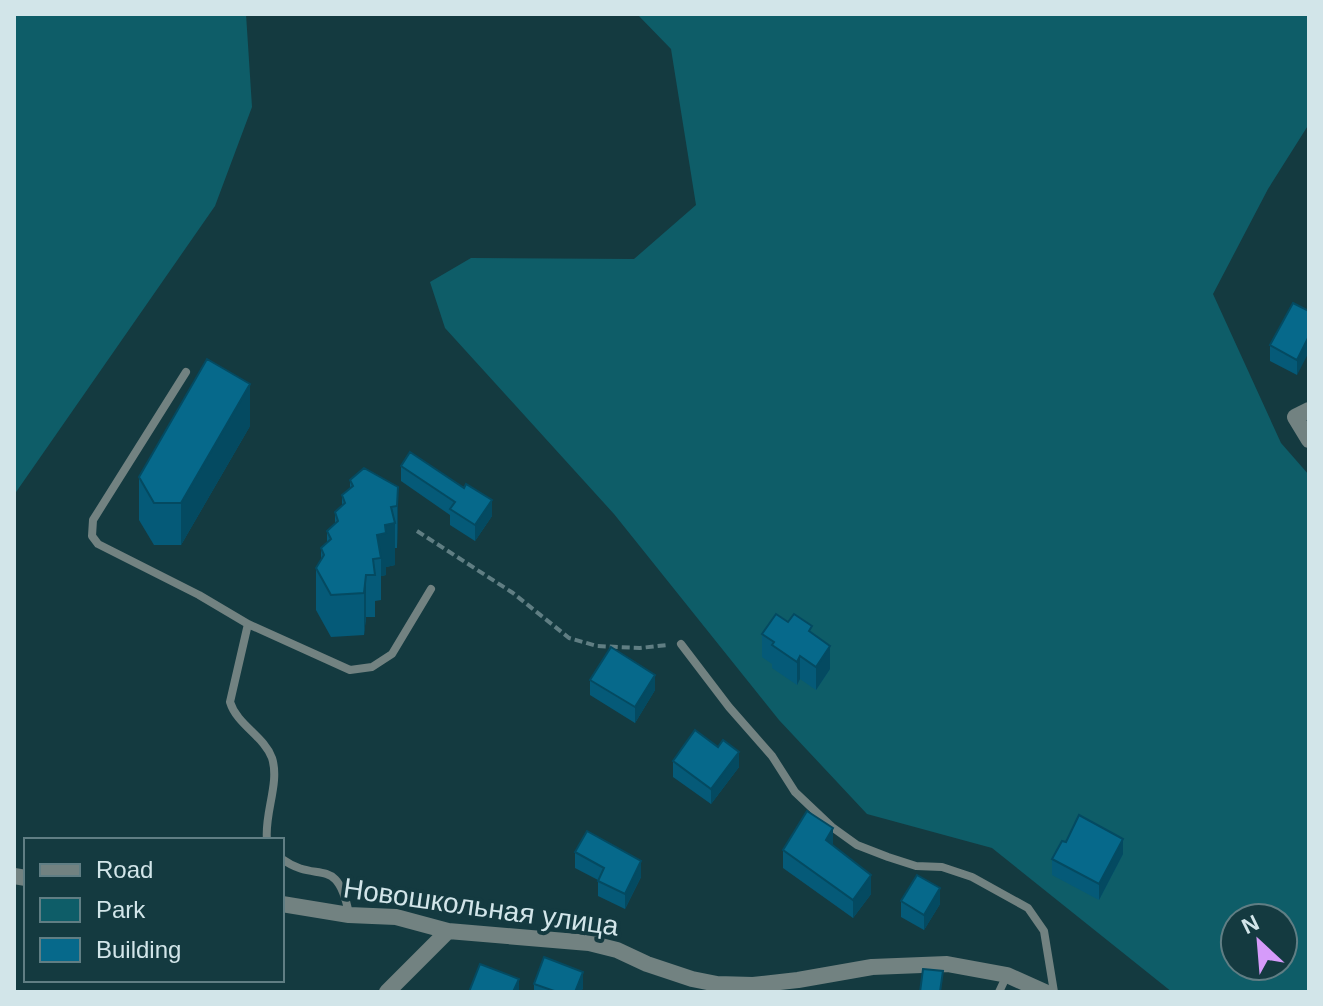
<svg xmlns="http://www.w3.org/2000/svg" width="1323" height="1006" viewBox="0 0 1323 1006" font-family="Helvetica,sans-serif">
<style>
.green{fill:#0e5d68;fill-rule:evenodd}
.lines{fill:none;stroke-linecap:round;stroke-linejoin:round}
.path{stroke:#607e83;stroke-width:4;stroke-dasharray:8 4;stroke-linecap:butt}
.lane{stroke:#728281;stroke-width:8}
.street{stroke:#728281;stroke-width:16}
.wall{fill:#055a78}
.shaded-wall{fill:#044a61}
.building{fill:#06698b;stroke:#044a61;stroke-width:2}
.labels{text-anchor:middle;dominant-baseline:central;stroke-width:8;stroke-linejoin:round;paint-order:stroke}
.street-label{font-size:28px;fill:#d2e5e9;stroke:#143a40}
</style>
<rect width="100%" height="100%" fill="#143a40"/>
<path class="green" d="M14 14H246L252 107 215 206 14 495Z
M637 14H1309V124L1268 189 1213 294 1281 443 1309 475V992H1172L992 848 867 814 779 720 614 514 445 328 430 282 471 258 634 259 696 205 671 49ZM1235 918H1283V966H1235Z"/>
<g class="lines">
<path class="path" d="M417 531 513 593 569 638 597 646 640 648 667 645"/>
<path class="lane" d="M186 372 93 520 92 536 98 544 199 595 248 624
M681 644 729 707 772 756 795 792 832 827 857 845 888 857 916 866 942 867 972 877 1028 908 1044 931 1054 992
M267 840C264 814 280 783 272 758 264 736 237 725 230 702L248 624 350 670 372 667 392 654 431 589
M282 859C318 885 337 853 349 914
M999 992 1007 975"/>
<path class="street" d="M1309 410 1295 417 1309 440
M14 876 26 878
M282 904 349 915 396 917 448 931 589 943 617 950 647 964 692 979 717 984 753 985 798 980 872 967 947 964 1007 975 1045 992
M387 992 448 931"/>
</g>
<path class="wall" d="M1309 311 1297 375 1270 361V345Z
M250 426 181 545H154L139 520V477Z
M401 466 492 516 475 541 450 525V515L401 481Z
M350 480 398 487 397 548H395V565L386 567V575L381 576V600L375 601V617H366L364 635 331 637 316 610V568L321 560V548L327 542V531L335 524V512L342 506V495L350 488Z
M788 622 812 633 830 669 816 690 800 679 797 685 772 668V664L762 657V634Z
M590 680 655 690 635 723 590 695Z
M718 747 739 767 711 804 673 777V761Z
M1066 842 1123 854 1099 900 1052 875V859Z
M833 846 871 894 853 918 783 868V850Z
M575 852 641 877 625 909 598 896V880L575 868Z
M901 901 940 904 924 930 901 917Z
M534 984 583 988 581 992H534Z"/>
<path class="shaded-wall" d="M1309 336V352L1297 375V360Z
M250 384V426L181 545V503Z
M398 487V529L397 548V506Z
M492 500V516L475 541V525Z
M395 523V565L386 567V575L381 576V558L377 535 385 525Z
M366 575V617L364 635V593Z
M830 646V669L816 690V667Z
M800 656V679L797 685V662Z
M655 675V690L635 723V707Z
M739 752V767L711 804V789Z
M833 828V847L826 840Z
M1123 839V854L1099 900V884Z
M641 861V877L625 909V894Z
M871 875V894L853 918V900Z
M940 888V904L924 930V915Z
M583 972V988L581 992H575Z
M519 979V992H513Z"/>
<path class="building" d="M1293 303 1309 311V336L1297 360 1270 345Z
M207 359 250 384 181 503H154L139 477Z
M410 452 464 488 466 484 492 500 475 525 450 509 455 502 401 466Z
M364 468 398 487 397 506 391 507 395 523 385 525 386 533 377 535 381 558 373 559 375 575H366L364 593 331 595 316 568 324 555 321 548 331 539 327 531 338 521 335 512 345 503 342 495 353 486 350 480Z
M776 614 788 622 794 614 812 626 809 631 830 646 816 667 800 656 797 662 772 645 774 642 762 634Z
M611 647 655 675 635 707 590 680Z
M695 730 718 747 723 740 739 752 711 789 673 761Z
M807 811 833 828 826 840 871 875 853 900 783 850Z
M1079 815 1123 839 1099 884 1052 859 1062 841 1066 842Z
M587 831 641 861 625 894 598 881 604 868 575 852Z
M917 875 940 888 924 915 901 901Z
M544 957 583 972 575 992H557L534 984Z
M480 964 519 979 513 992H469Z
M923 969 943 971 940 992H920Z"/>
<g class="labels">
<g class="street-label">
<text transform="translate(481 907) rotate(8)">Новошкольная улица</text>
</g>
</g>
<rect width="1323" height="1006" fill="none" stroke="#d2e5e9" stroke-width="32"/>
<rect x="24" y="838" width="260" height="144" fill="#143a40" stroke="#607e84" stroke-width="2"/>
<rect x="40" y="864" width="40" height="12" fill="#728281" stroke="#607e84" stroke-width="2"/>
<text x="96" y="878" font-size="24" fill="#d2e5e9">Road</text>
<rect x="40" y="898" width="40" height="24" fill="#0e5d68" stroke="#607e84" stroke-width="2"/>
<text x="96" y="918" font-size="24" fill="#d2e5e9">Park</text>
<rect x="40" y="938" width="40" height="24" fill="#06698b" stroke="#607e84" stroke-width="2"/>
<text x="96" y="958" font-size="24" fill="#d2e5e9">Building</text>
<g transform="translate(1259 942) rotate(334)"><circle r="38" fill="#143a40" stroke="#607e84" stroke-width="2"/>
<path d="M0-6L14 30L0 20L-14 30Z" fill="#d69bfa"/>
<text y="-12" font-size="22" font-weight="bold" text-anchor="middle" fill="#d2e5e9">N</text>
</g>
</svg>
